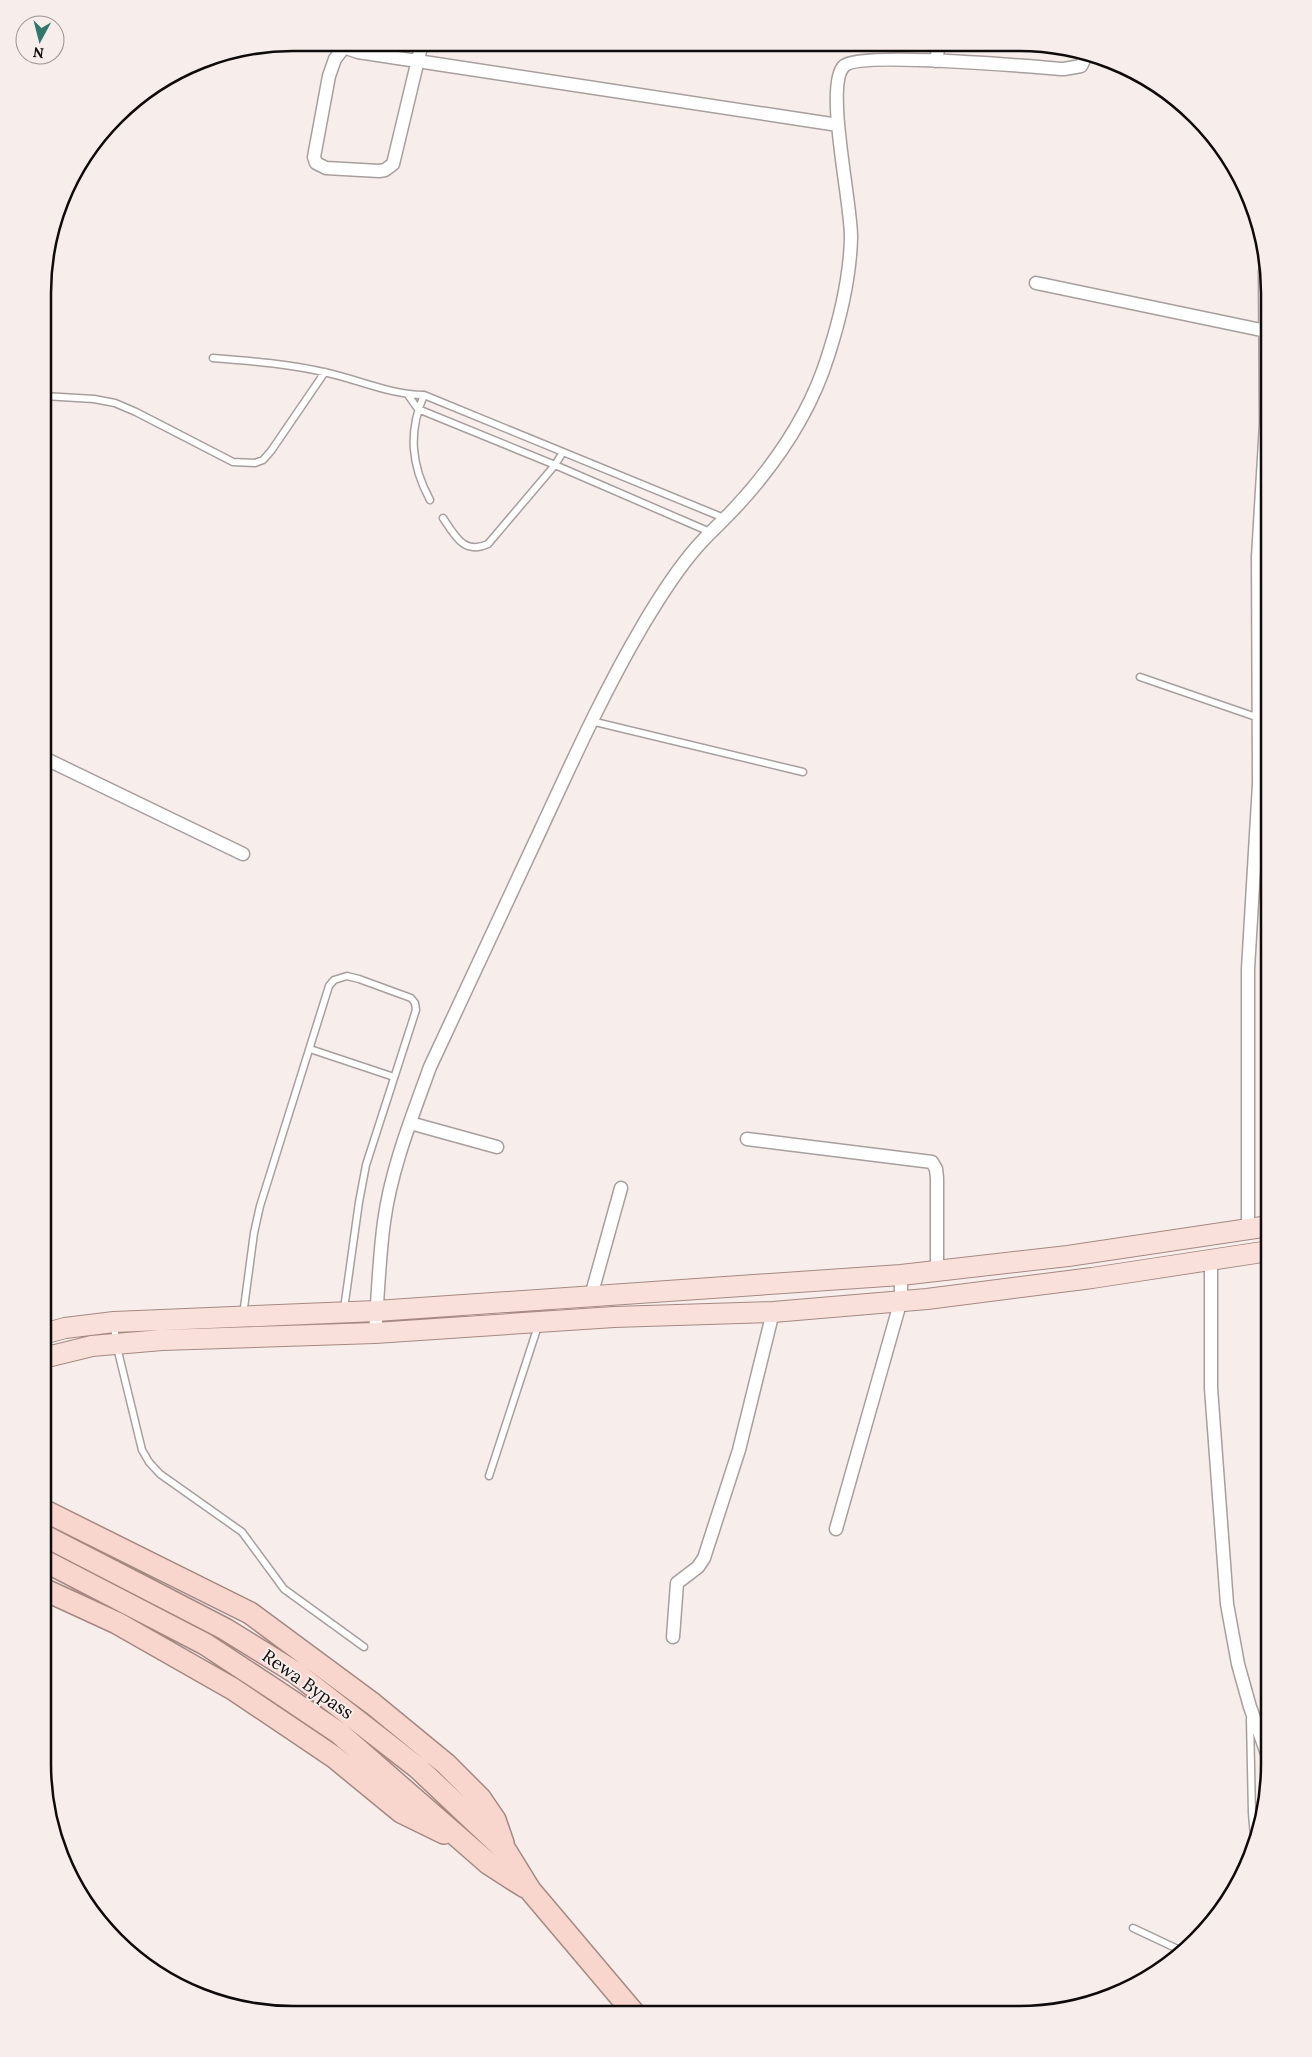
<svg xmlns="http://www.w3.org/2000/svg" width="1312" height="2057" viewBox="0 0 1312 2057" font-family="Lora,serif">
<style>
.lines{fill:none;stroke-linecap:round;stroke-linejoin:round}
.service-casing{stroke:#a79f9d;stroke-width:9}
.minor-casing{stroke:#a79f9d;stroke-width:15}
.primary-casing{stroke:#a58882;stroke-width:22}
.trunk-casing{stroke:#a58882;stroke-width:24}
.service{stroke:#fff;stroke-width:6}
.minor{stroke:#fff;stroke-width:12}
.primary{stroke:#fae0da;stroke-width:20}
.trunk{stroke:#f8d6ce;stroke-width:21}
.labels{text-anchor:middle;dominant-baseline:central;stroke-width:4;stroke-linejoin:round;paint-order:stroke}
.street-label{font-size:18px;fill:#0e0b0a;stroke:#f7eeec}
.rim{fill:none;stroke:#0e0b0a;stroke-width:2.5}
</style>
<rect width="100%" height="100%" fill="#f7eeec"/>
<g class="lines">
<defs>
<path id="service" d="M213 358C252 361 290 364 328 373 359 380 392 395 424 395L724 518
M408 395 418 409 555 465 710 532
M424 395C408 432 411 465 430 500
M44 396 94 399 115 403 136 412 233 462 255 463 263 460 271 451 325 372
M443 518C455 536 464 555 488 544L555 465 563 452
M1140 677 1259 718
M591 721 803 772
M310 1049 394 1077
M243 1315 254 1233 260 1206 329 986 334 980 347 976 359 979 411 998 415 1003 416 1010 366 1165 359 1202 344 1309
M114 1324 116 1343 142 1450 149 1462 160 1474 242 1532 284 1589 364 1647
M489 1476 538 1326
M1250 1719 1252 1813 1255 1847
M1133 1928 1184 1952"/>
<path id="minor" d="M344 43 349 49 358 52 838 125
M345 46 335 59 329 76 314 157 316 163 326 168 379 171 385 170 393 164 422 43
M936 61 939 44
M1036 283 1266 331
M44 758 243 854
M410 1123 497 1147
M747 1139 932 1162 936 1169 937 1178V1271
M1248 1230V969L1259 784 1258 557 1266 424 1265 271
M1211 1260V1388L1227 1604 1238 1664 1250 1707 1269 1759
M591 1296 621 1188
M375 1333C378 1296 379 1258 384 1222 391 1169 412 1117 430 1067 467 987 504 908 541 829 573 760 604 691 643 625 659 598 676 571 696 548 708 534 722 522 734 509 775 465 810 414 828 356 840 319 850 277 851 238 852 205 824 85 844 66 859 51 1034 67 1064 69L1081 66 1087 54
M836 1529 901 1300V1275
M673 1637 677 1583 698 1567 704 1558 739 1450 773 1312"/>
<path id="primary" d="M43 1334 65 1328 114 1322 376 1311 901 1275 1068 1256 1269 1226
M43 1358 92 1346 162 1340 375 1333 614 1317 773 1312 927 1299 1092 1278 1269 1251"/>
<path id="trunk" d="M43 1510 250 1613 373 1704 446 1764 480 1798 495 1820 503 1843
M43 1535 225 1629 296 1673 418 1768 506 1851 530 1890 634 2013
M43 1560 205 1644 275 1690 339 1733 489 1864 525 1887
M43 1589 117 1623 233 1689 334 1757 401 1812 444 1833"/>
</defs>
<use href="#service" class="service-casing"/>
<use href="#minor" class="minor-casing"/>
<use href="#primary" class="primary-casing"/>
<use href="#trunk" class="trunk-casing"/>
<use href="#service" class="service"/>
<use href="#minor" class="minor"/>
<use href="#primary" class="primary"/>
<use href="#trunk" class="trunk"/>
</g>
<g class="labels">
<g class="street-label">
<text transform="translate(308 1684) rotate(35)">Rewa Bypass</text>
</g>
</g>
<path d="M0 0H1312V2057H0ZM293 51H1019A242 242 0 0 1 1261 293V1764A242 242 0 0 1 1019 2006H293A242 242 0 0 1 51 1764V293A242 242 0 0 1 293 51Z" fill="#f7eeec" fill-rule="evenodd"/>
<path class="rim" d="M293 51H1019A242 242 0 0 1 1261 293V1764A242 242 0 0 1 1019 2006H293A242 242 0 0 1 51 1764V293A242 242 0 0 1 293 51Z"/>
<g transform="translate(40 40) rotate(187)"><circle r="24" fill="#f7eeec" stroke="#9a9392"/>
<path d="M0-4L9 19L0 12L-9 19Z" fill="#32776c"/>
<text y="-8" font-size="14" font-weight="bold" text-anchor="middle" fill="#0e0b0a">N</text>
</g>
</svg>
